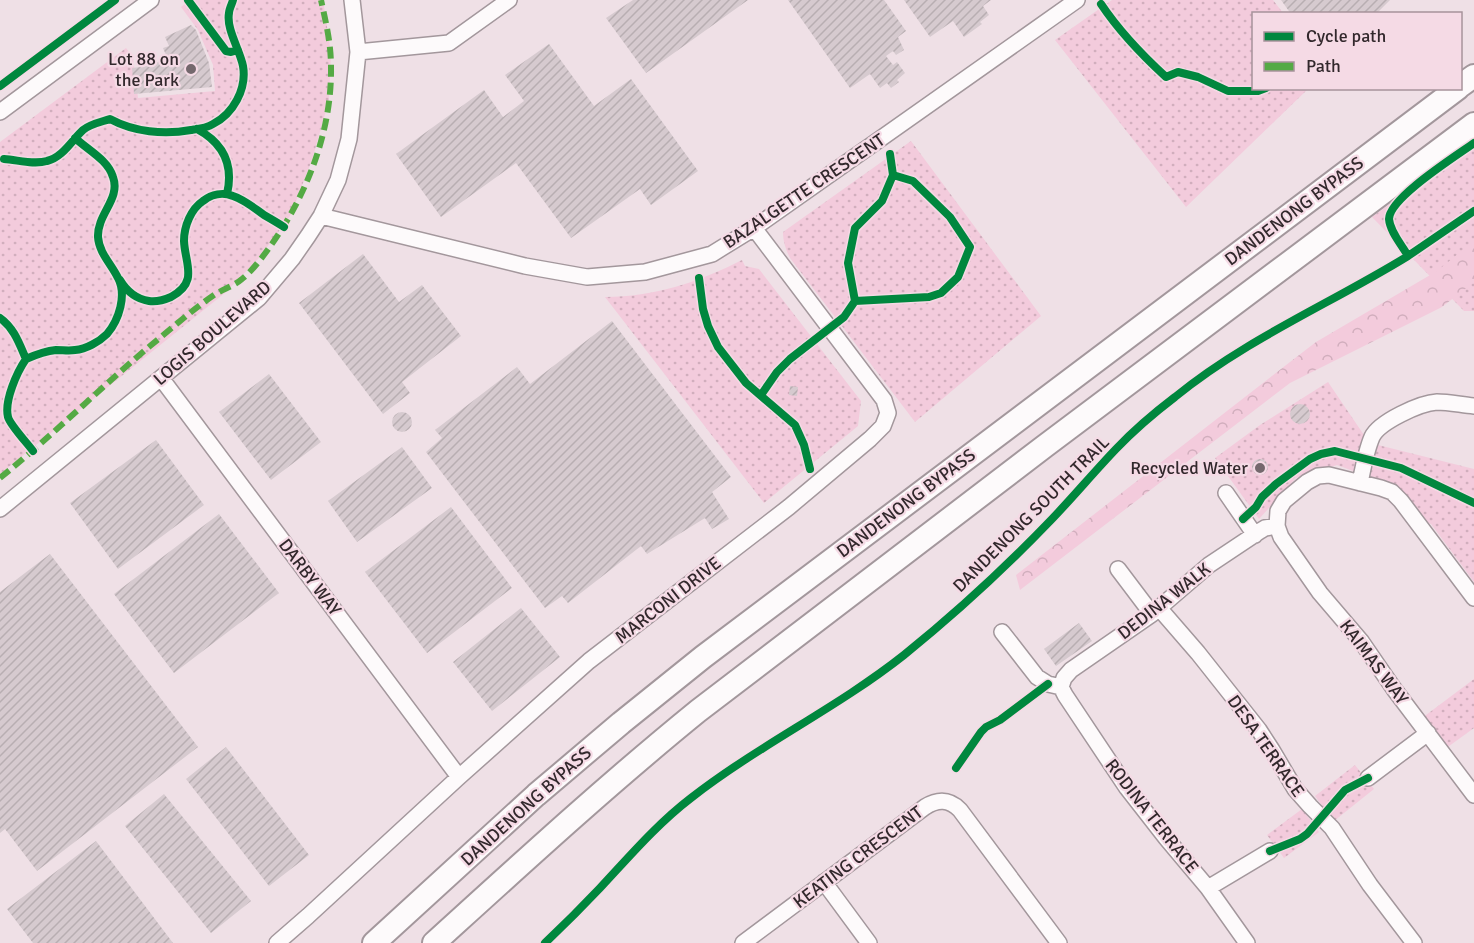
<svg xmlns="http://www.w3.org/2000/svg" width="1474" height="943" viewBox="0 0 1474 943" font-family="Signika,sans-serif">
<style>
.grass{fill:url(#grass-dots)}
.forest{fill:url(#forest-crowns)}
.building{fill:url(#building-hatch)}
.lines{fill:none;stroke-linecap:round;stroke-linejoin:round}
.minor-casing{stroke:#a3979c;stroke-width:18}
.highway-casing{stroke:#a3979c;stroke-width:26}
.minor{stroke:#fdfafb;stroke-width:15}
.highway{stroke:#fdfafb;stroke-width:22}
.quiet{stroke:#54aa44;stroke-width:6;stroke-dasharray:12 6;stroke-linecap:butt}
.cycleway-casing{stroke:#f5dae5;stroke-width:11}
.cycleway{stroke:#00873e;stroke-width:8}
.poi-dot{fill:#74686d;stroke:#f5dae5;stroke-width:2}
.labels{text-anchor:middle;dominant-baseline:central;stroke-width:4.5;stroke-linejoin:round;paint-order:stroke}
.poi-label{font-size:18px;fill:#32282c;stroke:#f5dae5;text-anchor:end}
.street-label{font-size:18px;fill:#32282c;stroke:#f5dae5}
</style>
<defs>
<pattern id="grass-dots" width="8" height="8" patternUnits="userSpaceOnUse" patternTransform="scale(1.5)"><rect width="8" height="8" fill="#f3cbdc"/><path d="M2 2h.1M6 6h.1" fill="none" stroke="#d1aebd" stroke-width="1.8" stroke-linecap="round"/></pattern>
<pattern id="forest-crowns" width="20" height="18" patternUnits="userSpaceOnUse" patternTransform="scale(1.5)"><rect width="20" height="18" fill="#f3cbdc"/><path d="M2 6a3 3 0 1 1 6 0M12 15a3 3 0 1 1 6 0" fill="none" stroke="#d1aebd"/></pattern>
<pattern id="building-hatch" width="6" height="6" patternUnits="userSpaceOnUse" patternTransform="scale(1.5)"><rect width="6" height="6" fill="#d6cacf"/><path d="M-1 1l2-2M0 6l6-6M5 7l2-2" fill="none" stroke="#b8aeb2"/></pattern>
</defs>
<rect width="100%" height="100%" fill="#efe0e6"/>
<path class="grass" d="M190 0H323L331 53 329 100 312 160 290 216 259 258 226 292 0 474V142L126 48 133 57 138 98 215 91 213 65 198 30 181 7Z
M1112 0H1273L1283 13 1254 14V88L1308 89 1186 207 1055 40Z
M911 141 1041 316 915 422 790 258C786 250 783 242 783 232Z
M1474 142V311H1464L1372 217Z
M742 260 745 266 759 269 861 401 858 426 764 503 605 297C654 297 699 282 742 260Z
M1328 382 1366 438 1356 472 1337 465 1296 478 1259 519 1215 458 1260 425Z
M1374 444 1474 469V582L1431 524 1423 522 1369 477Z
M1474 679V728L1445 749 1422 718Z
M1355 765 1374 789 1334 821 1315 796Z
M1302 809 1319 832 1284 858 1267 835Z"/>
<path class="forest" d="M1474 241V282L1442 307 1290 383 1020 590 1016 575 1290 362 1316 342 1437 271Z"/>
<path class="building" d="M633 0H748L646 73 606 18Z
M788 0H884L906 31 898 37 904 50 896 55 893 51 886 56 893 65 897 62 905 73 897 80 899 82 891 88 887 83 880 88 870 74 850 88Z
M904 0H991L983 6 989 15 980 22 982 24 964 37 953 21 930 37Z
M1281 0H1390L1376 14H1291Z
M191 25 196 30 209 63 212 87 134 94 132 68 156 65 155 63 165 59 163 56 166 55 163 48 169 46 165 37Z
M549 44 594 106 631 79 698 171 651 205 640 189 571 238 516 163 441 217 396 154 484 90 503 117 524 101 505 75Z
M363 254 399 302 422 285 461 336 402 382 410 393 383 414 299 303Z
M612 321 731 477 712 492 729 519 712 529 705 518 647 554 641 546 568 603 562 596 545 608 426 452 442 438 435 430 517 367 530 384Z
M269 374 321 442 271 480 219 412Z
M790 386 798 387 797 396 789 395Z
M1290 414a10 10 0 1 1 20 0a10 10 0 1 1-20 0Z
M392 422a10 10 0 1 1 20 0a10 10 0 1 1-20 0Z
M156 440 204 505 118 569 70 503Z
M402 447 432 488 357 542 328 501Z
M1252 467a8 8 0 1 1 16 0a8 8 0 1 1-16 0Z
M451 507 512 588 427 653 365 572Z
M219 514 279 593 174 673 114 594Z
M50 554 198 747 37 871 5 829 0 833V592Z
M521 608 560 657 492 711 453 662Z
M1079 623 1092 641 1056 666 1044 649Z
M226 747 309 855 269 886 186 779Z
M164 794 251 901 211 933 125 826Z
M96 841 173 943H33L7 909Z"/>
<g class="lines">
<defs>
<path id="minor" d="M358 52 449 43 509 0
M0 112 151 0
M321 216 525 266 587 277 645 272 712 254 754 228 1077 0
M161 378 459 777
M1360 483C1363 468 1366 451 1372 437 1379 422 1420 403 1437 402 1449 402 1462 405 1474 406
M1226 493 1255 535
M0 509 259 298 292 259 308 236 321 216 338 180 349 139 358 52 352 0
M1118 569 1152 614
M1474 598 1401 501 1392 492 1381 488 1329 475 1318 476 1307 482 1284 501 1278 511 1277 526 1281 537 1320 593 1361 641 1394 689 1474 795
M1159 608 1198 653 1259 730 1272 750 1295 789 1310 806 1332 828 1370 885 1414 943
M1002 632 1037 677 1048 684 1061 687
M1061 687 1065 695 1127 788 1166 838 1208 888 1247 943
M1061 687 1064 678 1071 670 1152 614 1209 565 1260 531 1265 528 1277 526
M1368 778 1428 733
M824 882 869 943
M1208 888 1270 851
M277 943 308 916 459 777 589 661 789 507 870 439 883 426 888 413 884 400 754 228
M743 943 925 807C938 799 949 799 960 810L1059 943"/>
<path id="highway" d="M1460 86 1474 76
M374 943 536 795 621 723 703 657 1458 88
M434 943C521 864 607 785 698 711L1045 446 1474 124"/>
</defs>
<use href="#minor" class="minor-casing"/>
<use href="#highway" class="highway-casing"/>
<use href="#minor" class="minor"/>
<use href="#highway" class="highway"/>
<path class="quiet" d="M0 478C52 436 99 389 150 346 171 329 192 310 214 295 223 289 234 286 242 279 252 271 261 259 269 248 306 197 332 132 331 67 331 43 326 23 321 0"/>
<defs>
<path id="cycleway" d="M188 0 226 51 231 52 238 50
M1101 4C1119 31 1142 55 1166 77L1178 72 1198 77 1228 91H1258L1266 88
M0 86 115 0
M197 129C223 143 234 164 227 194
M4 159C18 160 34 165 47 161 63 157 72 140 83 130 90 124 101 122 110 119 134 132 164 135 191 130 198 129 207 128 213 124 233 114 247 89 243 66 240 50 226 29 229 13 229 9 232 4 233 0
M1408 256 1474 211
M699 278 703 309 708 326 718 347 746 383 795 425 804 445 810 469
M120 280C126 290 136 299 149 301 156 302 164 300 171 297 199 282 185 264 184 241 184 226 191 209 203 201 212 194 223 192 233 196 245 200 254 208 264 215 271 219 278 223 284 227
M855 301 848 263 855 228 882 201 893 175
M0 318C14 328 19 343 26 359 17 372 4 401 8 417 10 425 28 444 33 451
M26 359C35 355 46 351 56 350 63 350 69 351 75 350 86 349 99 342 107 334 119 320 127 295 118 278 112 265 99 253 98 237 97 214 121 199 113 177 108 160 88 150 75 138
M761 395 777 372 790 359 844 317 855 301 929 297 941 293 958 277 970 247 950 217 913 181 893 175 890 154
M1243 519 1256 507 1262 497 1276 484 1310 459 1321 454 1335 451 1401 468 1474 503
M956 768 981 732 986 727 1000 720 1048 684
M1270 851 1300 839 1307 834 1345 790 1368 778
M545 943C564 925 582 907 600 888 629 857 657 824 691 798 759 745 837 708 904 655 956 613 1006 567 1052 519 1074 496 1094 472 1116 449 1134 430 1154 413 1175 397 1246 339 1330 304 1408 256 1402 245 1390 232 1389 219 1389 198 1456 156 1474 143"/>
</defs>
<use href="#cycleway" class="cycleway-casing"/>
<use href="#cycleway" class="cycleway"/>
</g>
<g class="poi-dot">
<circle cx="191" cy="69" r="6"/>
<circle cx="1260" cy="468" r="6"/>
</g>
<g class="labels">
<g class="poi-label">
<text x="179" y="59">Lot 88 on<tspan x="179" dy="21">the Park</tspan></text>
<text x="1248" y="468">Recycled Water</text>
</g>
<g class="street-label">
<text transform="translate(804 191) rotate(-34)">BAZALGETTE CRESCENT</text>
<text transform="translate(1294 211) rotate(-37)">DANDENONG BYPASS</text>
<text transform="translate(212 333) rotate(-41)">LOGIS BOULEVARD</text>
<text transform="translate(906 503) rotate(-37)">DANDENONG BYPASS</text>
<text transform="translate(1031 514) rotate(-45)">DANDENONG SOUTH TRAIL</text>
<text transform="translate(310 577) rotate(53)">DARBY WAY</text>
<text transform="translate(668 600) rotate(-38)">MARCONI DRIVE</text>
<text transform="translate(1164 601) rotate(-38)">DEDINA WALK</text>
<text transform="translate(1374 662) rotate(53)">KAIMAS WAY</text>
<text transform="translate(1266 746) rotate(55)">DESA TERRACE</text>
<text transform="translate(526 806) rotate(-42)">DANDENONG BYPASS</text>
<text transform="translate(1152 816) rotate(52)">RODINA TERRACE</text>
<text transform="translate(858 857) rotate(-37)">KEATING CRESCENT</text>
</g>
</g>
<rect x="1252" y="12" width="210" height="78" fill="#f5dae5" stroke="#a7939b" stroke-width="1.5"/>
<rect x="1264" y="32" width="30" height="9" fill="#00873e" stroke="#a7939b" stroke-width="1.5"/>
<text x="1306" y="42" font-size="18" fill="#32282c">Cycle path</text>
<rect x="1264" y="62" width="30" height="9" fill="#54aa44" stroke="#a7939b" stroke-width="1.5"/>
<text x="1306" y="72" font-size="18" fill="#32282c">Path</text>
</svg>
